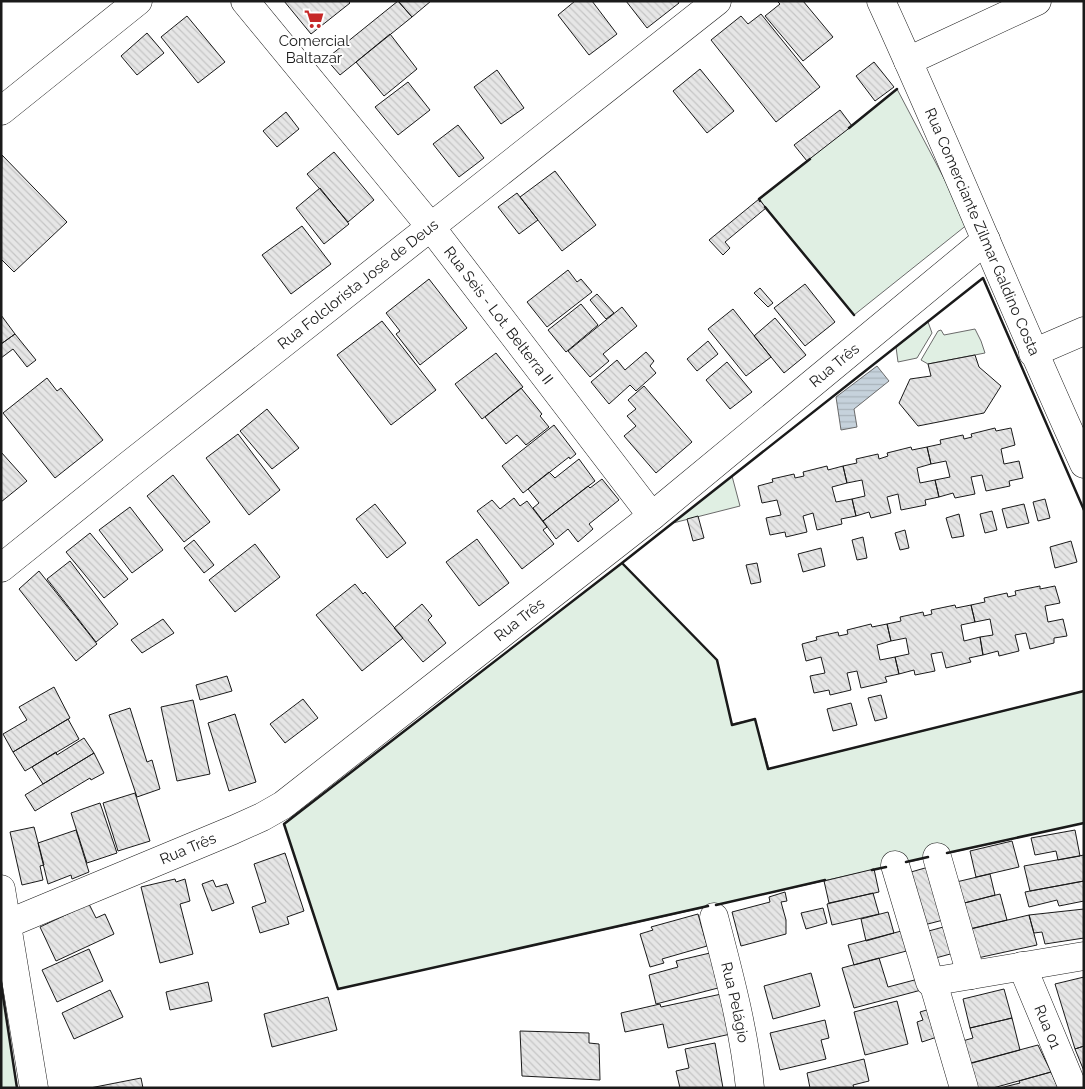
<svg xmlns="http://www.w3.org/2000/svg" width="1085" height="1089" viewBox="0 0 1085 1089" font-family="Raleway,sans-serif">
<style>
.green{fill:#e0efe3;stroke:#6a6a6a}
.water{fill:url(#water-rules);stroke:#6a6a6a}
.building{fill:url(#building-back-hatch);stroke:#1a1a1a}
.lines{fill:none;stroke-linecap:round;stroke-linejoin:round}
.minor-casing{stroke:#1a1a1a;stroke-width:29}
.minor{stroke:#fff;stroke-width:28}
.wall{stroke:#1a1a1a;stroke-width:2.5}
.labels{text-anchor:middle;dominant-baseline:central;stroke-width:4;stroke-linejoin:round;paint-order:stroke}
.poi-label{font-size:15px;fill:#1a1a1a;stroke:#fff}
.street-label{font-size:15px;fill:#1a1a1a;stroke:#fff}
</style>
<defs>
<pattern id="water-rules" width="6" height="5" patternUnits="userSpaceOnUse" patternTransform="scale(1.25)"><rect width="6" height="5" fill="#c6d2dc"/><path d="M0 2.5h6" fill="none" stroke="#aab4bc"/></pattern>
<pattern id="building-back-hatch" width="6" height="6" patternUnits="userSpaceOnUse" patternTransform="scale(1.25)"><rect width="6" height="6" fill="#e6e6e6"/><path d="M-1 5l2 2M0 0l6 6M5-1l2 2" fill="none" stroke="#c5c5c5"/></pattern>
</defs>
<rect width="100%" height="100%" fill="#fff"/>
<path class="green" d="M897 89 968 224 854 315 759 199Z
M928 322 932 333 917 358 898 362 896 347Z
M975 329 981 341 985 353 928 364 921 360 938 331 941 330 944 335Z
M732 476 740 506 673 523Z
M622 563 717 660 732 724 755 719 769 769 1084 691V823L338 989 284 824Z
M1 983 17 1088H1Z"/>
<path class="water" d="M877 366 889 381 854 409 857 427 841 430 836 397Z"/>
<path class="building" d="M284 1H348L350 3 311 34Z
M398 1H431L412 17Z
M398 1 412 17 340 75 326 59Z
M575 1H592L617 34 589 55 558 15Z
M626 1H678L679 3 647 28Z
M777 1H803L833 37 803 61 765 16 780 4Z
M761 14 820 87 776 122 711 40 741 16 748 24Z
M187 16 225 62 198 83 161 37Z
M147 33 164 53 137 75 121 56Z
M390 34 417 69 384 96 356 62Z
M874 62 894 87 875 101 856 76Z
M700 69 734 111 707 133 673 91Z
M497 70 524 108 501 124 474 87Z
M408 82 430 110 398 135 375 107Z
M840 110 852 126 807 161 794 145Z
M286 112 299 129 277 147 263 131Z
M458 125 484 158 459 177 433 144Z
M334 152 374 200 348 222 307 174Z
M2 155 67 222 14 272 1 259Z
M555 171 596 225 562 251 520 197Z
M320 188 349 224 324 244 296 208Z
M517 193 538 220 519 234 498 207Z
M759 199 766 208 725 242 730 248 723 255 709 240Z
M302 226 331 264 291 294 262 255Z
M568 270 577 282 581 279 592 292 547 327 527 302Z
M429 279 467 328 420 365 396 334 400 331 386 313Z
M805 284 835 322 805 346 774 308Z
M760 288 773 303 768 307 754 293Z
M597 294 614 313 606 319 590 300Z
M581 304 598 325 566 352 548 330Z
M622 307 637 326 603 354 609 361 590 377 568 351Z
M733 309 771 357 746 376 708 329Z
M1 315 15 334 1 344Z
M775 318 806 355 784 373 754 336Z
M382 321 436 390 391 425 337 355Z
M15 334 36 360 27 367 13 349 1 358V344Z
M708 341 718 354 697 371 687 359Z
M646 352 654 361 650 366 656 373 636 391 630 385 609 404 591 382 617 360 625 370Z
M496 353 523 387 482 419 455 384Z
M975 355 979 367 1001 386 984 413 918 426 899 403 910 379 931 376 928 364Z
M727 362 752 392 730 409 706 380Z
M47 378 57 391 61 388 103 440 55 478 3 413Z
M644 386 692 442 656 473 624 436 636 426 627 416 636 409 628 400Z
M521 388 542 414 540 416 549 427 526 445 517 435 506 444 485 417Z
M267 409 299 448 272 469 240 431Z
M554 425 576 454 570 459 569 457 523 493 502 466Z
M995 428 996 431 1011 428 1015 445 1001 449 1004 464 1019 461 1023 478 1009 481 1010 486 986 491 982 475 971 477 975 494 955 498 953 493 939 497 935 480 950 477 946 461 931 464 927 447 941 444 940 440 963 435 964 439 972 437 971 434Z
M238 434 280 490 249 515 206 458Z
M911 447 912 450 927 447 931 464 917 468 920 483 935 480 939 497 925 500 926 505 901 510 898 494 887 497 891 513 871 518 869 512 856 516 852 499 865 496 862 480 847 483 843 466 857 463 856 459 878 454 879 459 888 456 887 453Z
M1 452 27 481 1 502Z
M579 459 595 481 543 521 533 508 539 503 528 489 549 472 555 478Z
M827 466 828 470 843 466 847 483 832 487 836 502 852 499 856 516 841 519 842 524 817 530 813 513 803 516 807 532 786 537 785 532 770 535 766 518 781 515 777 500 762 503 758 486 773 482 772 479 794 474 795 478 804 476 803 472Z
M173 475 210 522 184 542 147 496Z
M602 479 619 500 589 524 593 529 578 542 568 529 556 539 543 521 588 486 590 488Z
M514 498 520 506 527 501 547 527 543 530 554 544 522 569 477 511 492 500 500 509Z
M1045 499 1050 518 1038 521 1033 502Z
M375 504 406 543 387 558 356 519Z
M1024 504 1029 523 1007 528 1002 509Z
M130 507 163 550 132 573 99 530Z
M992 511 997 530 985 533 980 514Z
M959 514 964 536 952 538 946 518Z
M698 516 704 538 693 541 687 519Z
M905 530 909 548 900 550 895 533Z
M90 533 128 579 104 598 66 552Z
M863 537 867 558 857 560 852 540Z
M477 539 509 583 479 606 446 562Z
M194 540 214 565 204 573 184 548Z
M1071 541 1077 562 1055 568 1050 547Z
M255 544 280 577 235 612 209 580Z
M821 548 825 566 803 572 798 554Z
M70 561 118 624 96 642 47 579Z
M757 563 761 582 751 584 746 565Z
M39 571 97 644 76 661 19 589Z
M355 584 363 594 365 592 403 638 362 671 316 615Z
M1040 586V589L1055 586 1060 603 1045 606 1048 622 1063 619 1067 636 1054 638V643L1030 649 1026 633 1015 635 1019 651 999 656 998 651 983 655 980 637 993 635 990 619 975 622 971 605 985 602 984 598 1007 593 1008 597 1016 595 1015 591Z
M422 604 432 616 428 620 446 643 423 662 394 628Z
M955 605 956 608 971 605 975 622 961 625 964 641 980 637 983 655 969 658 971 662 946 668 942 652 931 654 935 671 915 675 914 670 899 674 895 657 909 654 906 638 891 641 887 624 901 621 900 617 923 612 924 616 932 614 931 610Z
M163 619 174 633 142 653 131 640Z
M871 624 872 627 887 624 891 641 877 645 880 660 895 657 899 674 885 677 887 682 861 688 857 671 847 673 851 690 830 695 829 690 814 693 810 676 825 673 821 657 806 661 802 644 817 640 816 637 838 632 839 636 848 634 847 630Z
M227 676 232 691 200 700 196 685Z
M54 687 70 718 13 752 3 734 27 720 19 707Z
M881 695 887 718 875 721 868 698Z
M303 699 318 718 285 743 270 724Z
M193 700 210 774 177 781 161 707Z
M851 703 857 725 833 731 827 709Z
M130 708 147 762 152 760 160 789 137 797 109 715Z
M235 714 256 782 229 791 208 723Z
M68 719 79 739 25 771 13 752Z
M84 738 94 753 43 784 32 767 56 752 57 755Z
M94 753 104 773 91 780 90 778 35 811 25 795Z
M135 793 150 841 118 851 103 803Z
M100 803 117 853 87 863 71 813Z
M34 827 44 865 40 866 43 880 22 885 10 832Z
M76 830 89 872 72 879 71 875 48 884 38 843Z
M1075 830 1080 856 1058 860 1056 851 1035 855 1031 838Z
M1012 841 1019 867 976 877 970 851Z
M285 853 304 911 287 917 289 924 260 933 252 907 266 902 254 864Z
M1084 855V881L1030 891 1024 866Z
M932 866 947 919 924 925 911 872Z
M874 869 879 892 829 903 824 881Z
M990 874 995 895 957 905 952 883Z
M175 879 176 882 185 879 190 901 180 904 193 954 160 963 141 887Z
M213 880 216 887 227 884 234 903 212 911 202 884Z
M1084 881V901L1059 906 1057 900 1029 907 1025 892Z
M785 892 787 901 781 902 786 920V934L741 946 732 912 770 902 769 897Z
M873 893 879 914 832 925 827 904Z
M1000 894 1007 920 971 929 964 903Z
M89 904 96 918 105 914 114 934 56 961 40 927Z
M823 908 827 923 806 929 801 913Z
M1084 909V938L1045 944 1042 932 1034 933 1029 915Z
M888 912 894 933 866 941 861 919Z
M698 914 707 946 662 959 664 963 650 967 640 934 653 930 651 927Z
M1029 915 1037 945 973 959 965 930Z
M947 926 954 953 932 959 925 932Z
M909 929 914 949 854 965 848 945Z
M89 949 103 981 57 1002 42 970Z
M710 953 718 988 656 1004 649 975 678 967 676 961Z
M879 958 888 987 922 978 925 989 854 1008 842 968Z
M811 973 820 1006 773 1019 764 986Z
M1084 977V1046L1075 1049 1055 984Z
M208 982 212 1001 170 1010 166 992Z
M1004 989 1012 1018 970 1028 963 999Z
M110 990 123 1017 74 1039 62 1013Z
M726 993 735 1033 668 1048 663 1024 625 1032 621 1013 660 1004 661 1007Z
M328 997 337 1030 272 1047 264 1014Z
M897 1001 908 1044 865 1055 854 1012Z
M930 1009 937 1037 922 1042 917 1022 923 1020 920 1012Z
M1012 1018 1020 1050 965 1065 959 1042 973 1038 970 1028Z
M825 1020 829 1038 821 1040 826 1059 780 1070 770 1033Z
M520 1031 589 1033V1043L599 1044 600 1080 522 1076Z
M715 1043 723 1088H680L676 1071 689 1068 685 1049Z
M1038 1045 1051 1072 993 1088H976L967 1064Z
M1084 1046V1071L1075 1049Z
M864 1059 869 1081 853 1085 854 1088H810L807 1073Z
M1051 1072 1058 1088H1000L1020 1083 1019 1081Z
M141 1078 143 1088H90Z"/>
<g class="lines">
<defs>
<g id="minor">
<path id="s1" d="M245 1 430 226 652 516"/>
<path id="s2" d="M881 1C951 154 1014 311 1084 464"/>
<path d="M908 61 1037 1"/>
<path d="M1 111 138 1"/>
<path d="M1033 353 1084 331"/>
<path id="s3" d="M1 568 129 465 717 1"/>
<path d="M937 857 971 975"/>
<path d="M895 865 930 982 1084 956"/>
<path d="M1 889 34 1088"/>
<path id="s4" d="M714 917C729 974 744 1030 750 1088"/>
<path id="s5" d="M7 924 233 830 262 817 283 805 652 516 986 240"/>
<path id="s6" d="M1022 966 1073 1088"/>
<path d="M933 982 964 1088"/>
</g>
</defs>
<use href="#minor" class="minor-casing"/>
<use href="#minor" class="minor"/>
<path class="wall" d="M849 128 897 89
M760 201 759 199 810 159
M765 207 854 315
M622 563 983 278 1084 510
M947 853 1084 823
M906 862 928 857
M872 870 886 867
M716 905 825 880
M708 906 338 989 284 824 622 563 717 660 732 725 755 719 768 769 1084 691
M1 983 17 1088"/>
</g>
<defs>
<symbol id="supermarket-bare" viewBox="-9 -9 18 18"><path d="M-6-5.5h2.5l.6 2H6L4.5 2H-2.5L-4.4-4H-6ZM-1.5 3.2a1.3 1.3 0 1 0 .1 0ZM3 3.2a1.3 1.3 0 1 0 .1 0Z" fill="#c62828" stroke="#fff" stroke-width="2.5" paint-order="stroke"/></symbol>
</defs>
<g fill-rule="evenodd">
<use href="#supermarket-bare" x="300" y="5" width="28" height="28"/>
</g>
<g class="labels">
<g class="poi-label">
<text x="314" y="41">Comercial<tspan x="314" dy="17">Baltazar</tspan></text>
</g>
<g class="street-label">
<text stroke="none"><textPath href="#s2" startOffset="252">Rua Comerciante Zilmar Galdino Costa</textPath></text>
<text stroke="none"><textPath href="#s3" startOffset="456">Rua Folclorista José de Deus</textPath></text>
<text stroke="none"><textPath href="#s1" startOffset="404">Rua Seis - Lot. Belterra II</textPath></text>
<text stroke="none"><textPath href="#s5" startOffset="1006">Rua Três</textPath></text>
<text stroke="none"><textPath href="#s5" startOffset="601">Rua Três</textPath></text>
<text stroke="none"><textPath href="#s5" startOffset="196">Rua Três</textPath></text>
<text stroke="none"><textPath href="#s4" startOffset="88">Rua Pelágio</textPath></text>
<text stroke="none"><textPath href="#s6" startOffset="66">Rua 01</textPath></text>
</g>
</g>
<rect width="1085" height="1089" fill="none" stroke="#1a1a1a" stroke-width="5"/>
</svg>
